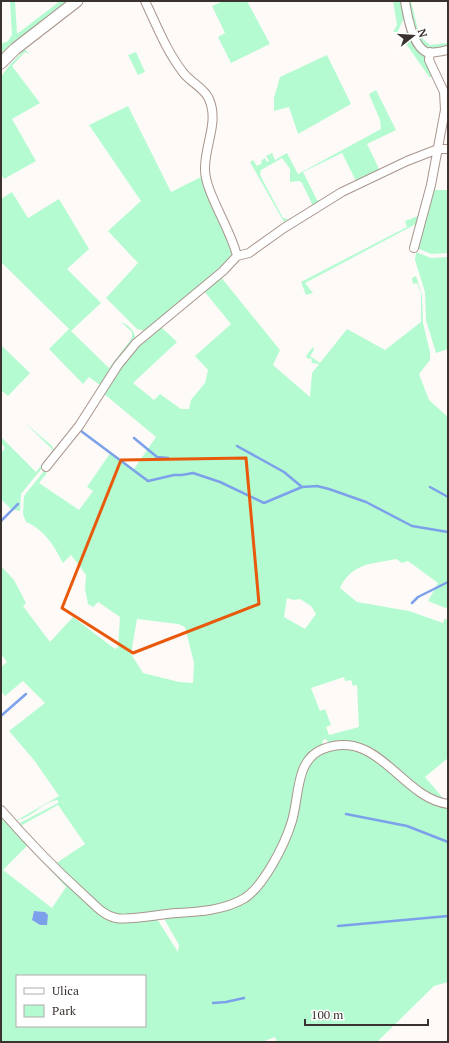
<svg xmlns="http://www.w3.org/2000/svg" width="449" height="1043" viewBox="0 0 449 1043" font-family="'PT Serif',serif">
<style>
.green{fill:#b4fbd1;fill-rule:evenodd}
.water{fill:#7da0ea}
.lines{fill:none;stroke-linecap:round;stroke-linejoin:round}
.stream{stroke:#7da0ea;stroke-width:2.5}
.minor-casing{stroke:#a9958d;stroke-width:10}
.tertiary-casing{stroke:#a9958d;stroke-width:13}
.minor{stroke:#fff;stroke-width:8}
.tertiary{stroke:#fff;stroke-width:11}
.marked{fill:none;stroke:#e8590c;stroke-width:3;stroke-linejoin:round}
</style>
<rect width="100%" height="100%" fill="#fefaf8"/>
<path class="green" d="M10 1H15L17 34 60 1H70L1 53V44L8 41 12 35Z
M223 1H247L270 44 231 63 218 37 225 33 212 6Z
M393 1H403L405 16 396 35 393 32 397 25Z
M407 1H411L419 34 423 35V39L430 45 448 43V47L428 49C413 40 411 17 407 1Z
M409 31 434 72 430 78 404 41 406 32Z
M25 49 29 54 25 52 12 66 40 103 12 119 36 161 4 179 1 174V77L8 67Z
M136 52 145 72 138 75 128 55Z
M327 55 351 104 298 134 289 107 274 111V98L280 77Z
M376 90 396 130 367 144 380 171 433 147 435 143 436 147 357 183 342 153 303 172 317 200 323 202 314 208 302 183 299 181 290 182V169L282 158 261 170 260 175 283 218 288 219 284 222 250 162 253 160 257 166 262 163 261 161 265 158 267 162 269 161 266 156 272 153 275 160 287 153 298 174 381 129 380 120 369 94Z
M128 106 171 192 201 177V168L202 170 225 227 233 256 145 331 137 329 106 298 138 263 108 231 141 201 89 125Z
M436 190H448V253L431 254 417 248 432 191Z
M12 192 28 218 59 199 89 249 67 269 101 303 71 331 109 368 132 338V332L121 322C129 325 136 332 135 340L91 402H89L100 385 89 377 83 384 49 349 69 329 1 262V199Z
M418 216 420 217 419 221 416 224 305 283 313 293 306 295 301 282 407 227 405 221Z
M416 252 431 258 448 257V349L436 353 426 320 425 292 415 260Z
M220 276 280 350 273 365 310 397 312 373 319 364 312 363 311 358 308 359 306 356 313 347 314 350 310 356 320 363 347 329 385 350 421 322V293L417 283 413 284 412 278 416 276 422 295 423 323 430 352V360L419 374 429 400 448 417V609L428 601 438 583 408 561 402 563 396 559C371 564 352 563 340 588L357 602 409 611 443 623 445 618 448 621V758L425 777 443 798 448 800V802C401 798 395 738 329 744L326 739 323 740 322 746C293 758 299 797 290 822 281 850 264 880 240 898L242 902C264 891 289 843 295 819 301 798 297 772 316 757 322 752 330 750 338 749 386 744 404 799 448 806V982L434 986 377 1042H277L275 1037 262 1042H1V813L26 841 27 846 3 870 52 908 66 887 45 864 47 863 108 918 120 921 157 919 178 952 179 945 163 917 198 913 197 909 123 917C99 916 44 854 26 835V834L55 864 85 844 58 805 22 825 23 828 16 825 58 803V800C42 801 29 822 13 820L9 815 10 812 15 820 19 819 59 796 34 760 9 731 45 703 23 681 5 696 1 691V667L7 662 1 654V566L14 580 26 603 23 606 50 642 73 617 115 649 118 647 120 617 98 602 93 607 88 604 85 589 86 575 71 555 63 563C54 546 45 530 26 522L23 514 24 496 44 471 47 473 39 483 79 510 93 491 87 487 111 452 134 469 156 437 103 393 97 403V401L130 352 160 326 177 342 133 383 154 400 160 394 181 409H189L191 400 205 383 208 370 195 356 231 324 204 291 184 309V306ZM287 598 294 600 300 599 311 606 316 614 305 629 284 617ZM137 619 178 624 185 627 194 663 193 683 179 682 143 673 131 654ZM344 677 345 681 351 680 353 686 357 685 359 727 329 735 326 727 331 725 325 709 320 711 311 688ZM34 911 45 912 48 916 46 925H40L32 920ZM17 976H145V1026H17Z
M1 345 30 373 8 396 1 390Z
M24 422 52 446 55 452 21 494 20 511 11 509 1 499V453L5 448 1 443V437L36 472 53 450Z"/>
<path class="water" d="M34 911 45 912 48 915 47 925H40L32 920Z"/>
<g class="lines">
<path class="stream" d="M81 431 148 481 174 475H182L193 473 220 482 264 503 302 487
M134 438 157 457 168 458
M237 446 284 472 302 487 317 486 329 489 366 502 412 526 448 532
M430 487 448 497
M1 521 18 504
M412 603 418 597 448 582
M2 715 26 694
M346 814 407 826 448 842
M338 926 448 916
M213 1003 226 1002 244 998"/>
<defs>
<path id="minor" d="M145 1C156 24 166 50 182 71 189 82 204 87 209 99 219 122 205 144 205 168 204 191 231 229 237 256
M405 1C407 14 412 45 426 52 432 54 442 51 448 50
M414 248 431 185 445 110 444 92 429 60 430 52
M46 467 79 426 118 365 136 343 223 271 237 256 249 253 284 228 342 192 407 161 438 149H448
M1 810C28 841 56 870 86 897 95 905 104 916 116 918 130 921 160 914 177 913 199 912 225 910 245 898 264 885 284 846 291 824 300 799 294 760 323 749 379 728 400 797 448 804"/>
<path id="tertiary" d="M1 63 15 49 77 1"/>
</defs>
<use href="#minor" class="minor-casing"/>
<use href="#tertiary" class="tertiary-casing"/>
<use href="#minor" class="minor"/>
<use href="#tertiary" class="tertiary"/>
</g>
<path class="marked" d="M246 458 259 604 133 653 62 608 121 460Z"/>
<rect width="449" height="1043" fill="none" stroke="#3a322e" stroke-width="4"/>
<rect x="16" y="975" width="130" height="52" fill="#ffffff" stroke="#b0adab"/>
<rect x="24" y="988" width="20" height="6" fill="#ffffff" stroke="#b0adab"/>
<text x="52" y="995" font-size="12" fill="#3a322e">Ulica</text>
<rect x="24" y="1005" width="20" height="12" fill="#b4fbd1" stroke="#b0adab"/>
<text x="52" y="1015" font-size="12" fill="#3a322e">Park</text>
<g transform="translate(413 36) rotate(73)" stroke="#ffffff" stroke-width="3" paint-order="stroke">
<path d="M0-3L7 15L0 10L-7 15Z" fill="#3a322e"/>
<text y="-6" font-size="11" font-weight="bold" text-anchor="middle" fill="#3a322e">N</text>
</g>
<path d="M305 1019v6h123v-6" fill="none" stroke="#3a322e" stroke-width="2"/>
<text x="311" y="1019" font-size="12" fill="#3a322e" stroke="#ffffff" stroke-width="3" paint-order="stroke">100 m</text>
</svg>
